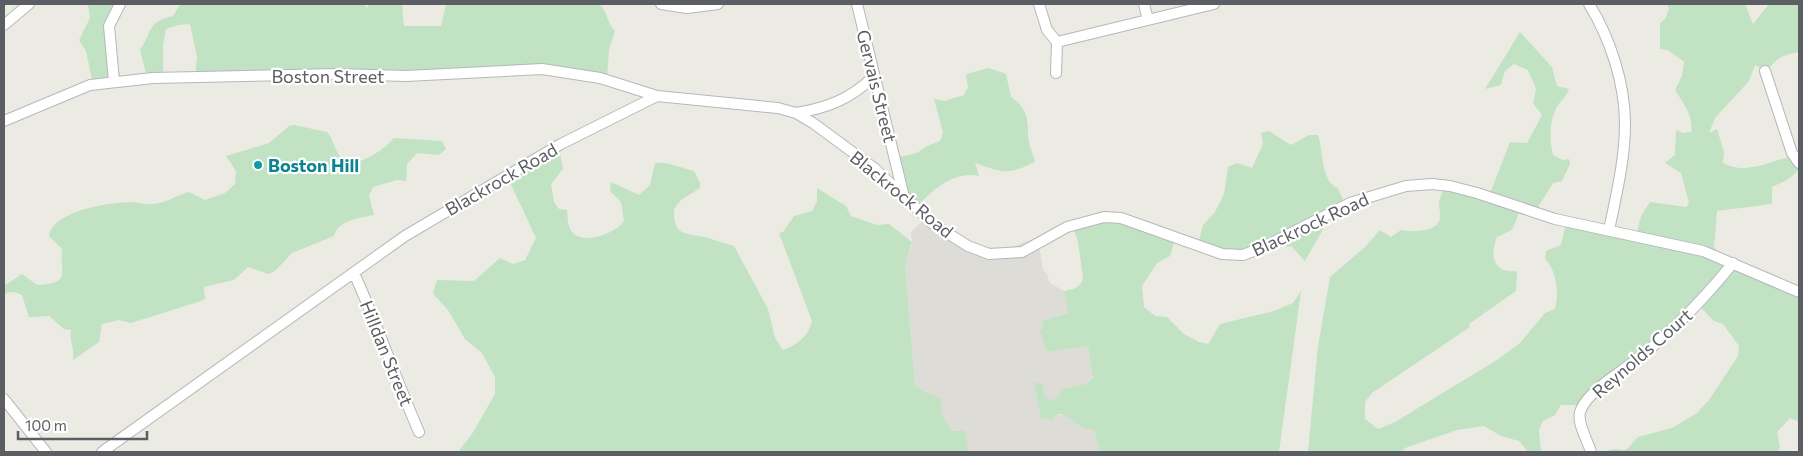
<svg xmlns="http://www.w3.org/2000/svg" width="1803" height="456" viewBox="0 0 1803 456" font-family="Commissioner,sans-serif">
<style>
.industrial{fill:#dedcd7}
.green{fill:#c1e2c3}
.lines{fill:none;stroke-linecap:round;stroke-linejoin:round}
.minor-casing{stroke:#b5b8bc;stroke-width:12}
.minor{stroke:#fff;stroke-width:10}
.culture-dot{fill:#0f9aa8;stroke:#fff;stroke-width:2}
.labels{text-anchor:middle;dominant-baseline:central;stroke-width:4.5;stroke-linejoin:round;paint-order:stroke}
.street-label{font-size:18px;fill:#5b5e62;stroke:#fff}
.culture-label{font-size:18px;font-weight:bold;fill:#0d838f;stroke:#fff;text-anchor:start}
</style>
<rect width="100%" height="100%" fill="#ecebe3"/>
<path class="industrial" d="M926 218 961 239 982 246 1004 249 1038 238 1043 270 1047 274 1050 283 1064 291 1068 313 1042 321 1047 352 1088 346 1092 374 1094 376 1085 384 1064 388 1053 401 1043 396 1041 419 1063 414 1084 429H1094L1100 452H969L965 430 951 431 942 414 941 398 925 392 915 385 905 266 912 244 911 232Z"/>
<path class="green" d="M88 4H122L111 35 121 80 93 84 86 51 79 40 90 18Z
M180 4H364L367 8 369 4H402L404 26H441L446 5 441 4H599C609 13 606 22 615 31L609 50 607 79 543 69 195 77 197 57 190 24 178 25 166 29 163 45V77H147L140 50C154 29 146 23 173 16Z
M1667 4H1745L1753 24 1769 4H1799V52C1783 55 1775 58 1767 72L1755 65 1749 81 1715 118 1709 133 1717 129 1724 152 1723 163C1745 175 1769 162 1792 156L1799 162V170L1787 180 1772 187V204L1717 211 1714 247 1726 262 1799 292V422L1790 418 1777 432 1780 447 1778 452H1601L1614 449 1626 450 1638 437 1672 428 1697 413 1709 400 1738 356 1739 346 1723 324 1714 321 1699 306 1584 405H1561L1555 415 1543 421 1539 430 1541 452H1528L1519 441 1501 436 1484 426 1457 430 1405 448 1401 452H1308L1318 346 1330 277 1365 247 1380 230 1391 237 1401 230C1412 232 1436 233 1440 219 1441 214 1439 209 1439 203 1440 198 1442 193 1444 188L1489 196 1510 142 1527 143 1542 115 1533 103 1536 89 1528 70 1514 64 1505 71 1501 85 1485 89 1520 32 1552 67 1557 86 1569 89C1567 96 1562 99 1558 105 1549 120 1549 139 1553 155L1563 160 1569 159 1570 164 1562 181 1553 183 1535 212 1520 211 1512 230 1497 237C1489 256 1494 274 1517 271L1516 291 1469 324 1470 327 1372 393 1365 402V419L1378 429 1395 422 1497 360 1520 343 1545 313 1555 309C1559 293 1557 271 1545 259L1546 251 1561 245 1566 223 1636 236 1641 216 1650 202 1686 207 1689 203 1681 173 1665 163 1675 155 1676 130 1683 133 1691 132C1694 116 1683 103 1675 90L1682 76 1684 62 1668 50 1660 49V23L1665 19 1669 9Z
M989 68 1006 74 1011 97C1026 107 1028 117 1028 134 1028 143 1033 154 1035 162 1008 175 1003 173 975 163L979 176C954 170 933 190 917 206L906 197 896 158 917 153 925 147 940 141 943 133 934 99 944 101 964 95 968 87 966 74Z
M294 125 327 132C334 139 335 153 343 159 355 171 386 148 394 138L442 141 446 149 439 155 417 153 407 164 406 181 397 180 373 187 369 196 374 215C360 218 338 220 334 236L292 253 275 271 269 274 248 267 234 280 204 287 205 299 201 301 131 323 119 320 102 324 99 342 73 360C75 349 69 341 71 330L64 329 49 316 29 317 22 295 15 292 4 293V286L22 274 37 285C73 283 59 273 62 249L49 236C53 210 112 202 133 202 139 203 146 205 152 204 164 204 177 195 189 192L205 200 225 193 235 184 236 171 226 156 269 143 289 126Z
M1269 131 1291 145 1309 135H1318C1323 149 1321 183 1338 188L1345 205 1333 212 1305 261 1292 247 1269 245 1241 254 1198 244 1203 225 1215 212 1224 194 1228 167 1237 163 1252 168 1263 144 1261 133Z
M559 147 563 169 551 184 554 202 559 209 567 210C568 217 567 228 573 233 585 245 616 233 624 221L621 202 610 191 611 182 639 195 650 185 655 163C668 161 681 168 694 171L700 183V188L681 200 674 209C674 231 679 233 699 236 711 238 722 243 734 246L768 309 775 338 783 350C798 344 808 337 812 321L779 233 783 232 794 216 812 211 817 201V188L846 206 851 216 877 225 889 224 912 242 905 266 915 385 925 392 941 398 942 414 951 431 965 430 969 452H458L472 434 495 394V377L482 353 465 339 448 310 435 296 433 292 437 280 474 281 500 258 513 264 525 260 536 238 506 174Z
M1104 217 1175 239 1170 256 1157 263 1142 286 1144 307 1155 316 1167 317 1184 334 1199 342 1208 344 1220 324 1274 311 1293 303 1301 291 1279 452H1100L1094 429H1084L1063 414H1058L1052 420 1041 419 1034 382 1043 385 1044 396 1053 401 1064 388 1085 384 1094 377 1092 374 1088 346 1047 352 1040 331 1043 329 1042 321 1068 313 1064 291C1073 289 1081 288 1083 278L1078 242 1072 224Z"/>
<g class="lines">
<defs>
<path id="minor" d="M661 4 687 8 718 4
M857 4 904 197
M1039 4 1047 30 1057 42
M1144 4 1148 20
M1589 4C1610 38 1625 83 1625 124 1625 160 1616 196 1609 230
M4 25 29 4
M1057 42 1214 4
M1765 71 1792 153 1799 163
M1056 73 1057 42
M114 81 109 26 120 4
M796 113C827 108 851 99 874 76
M4 121 90 85 153 78 338 74 406 76 542 69 600 78 657 96
M354 273C378 326 396 380 419 432
M4 399 46 452
M102 452 405 236 561 144 657 96 778 108 796 113 813 123 874 168 933 224 968 246 989 254 1022 252 1067 227 1104 217 1121 218 1222 254 1243 255 1264 247 1350 203 1406 186 1432 184 1450 186 1477 193 1555 219 1703 251 1799 292
M1591 452C1588 441 1577 424 1580 412 1585 397 1604 383 1617 374 1662 343 1699 305 1733 263"/>
</defs>
<use href="#minor" class="minor-casing"/>
<use href="#minor" class="minor"/>
</g>
<circle class="culture-dot" cx="258" cy="165" r="5"/>
<g class="labels">
<g class="street-label">
<text x="328" y="76">Boston Street</text>
<text transform="translate(877 86) rotate(76)">Gervais Street</text>
<text transform="translate(501 179) rotate(-30)">Blackrock Road</text>
<text transform="translate(902 194) rotate(39)">Blackrock Road</text>
<text transform="translate(1310 224) rotate(-25)">Blackrock Road</text>
<text transform="translate(387 353) rotate(68)">Hilldan Street</text>
<text transform="translate(1642 353) rotate(-41)">Reynolds Court</text>
</g>
<g class="culture-label">
<text x="268" y="165">Boston Hill</text>
</g>
</g>
<rect width="1803" height="456" fill="none" stroke="#5b5e62" stroke-width="10"/>
<path d="M18 431v8h129v-8" fill="none" stroke="#5b5e62" stroke-width="2.5"/>
<text x="25" y="431" font-size="15" fill="#5b5e62" stroke="#ffffff" stroke-width="4" paint-order="stroke">100 m</text>
</svg>
